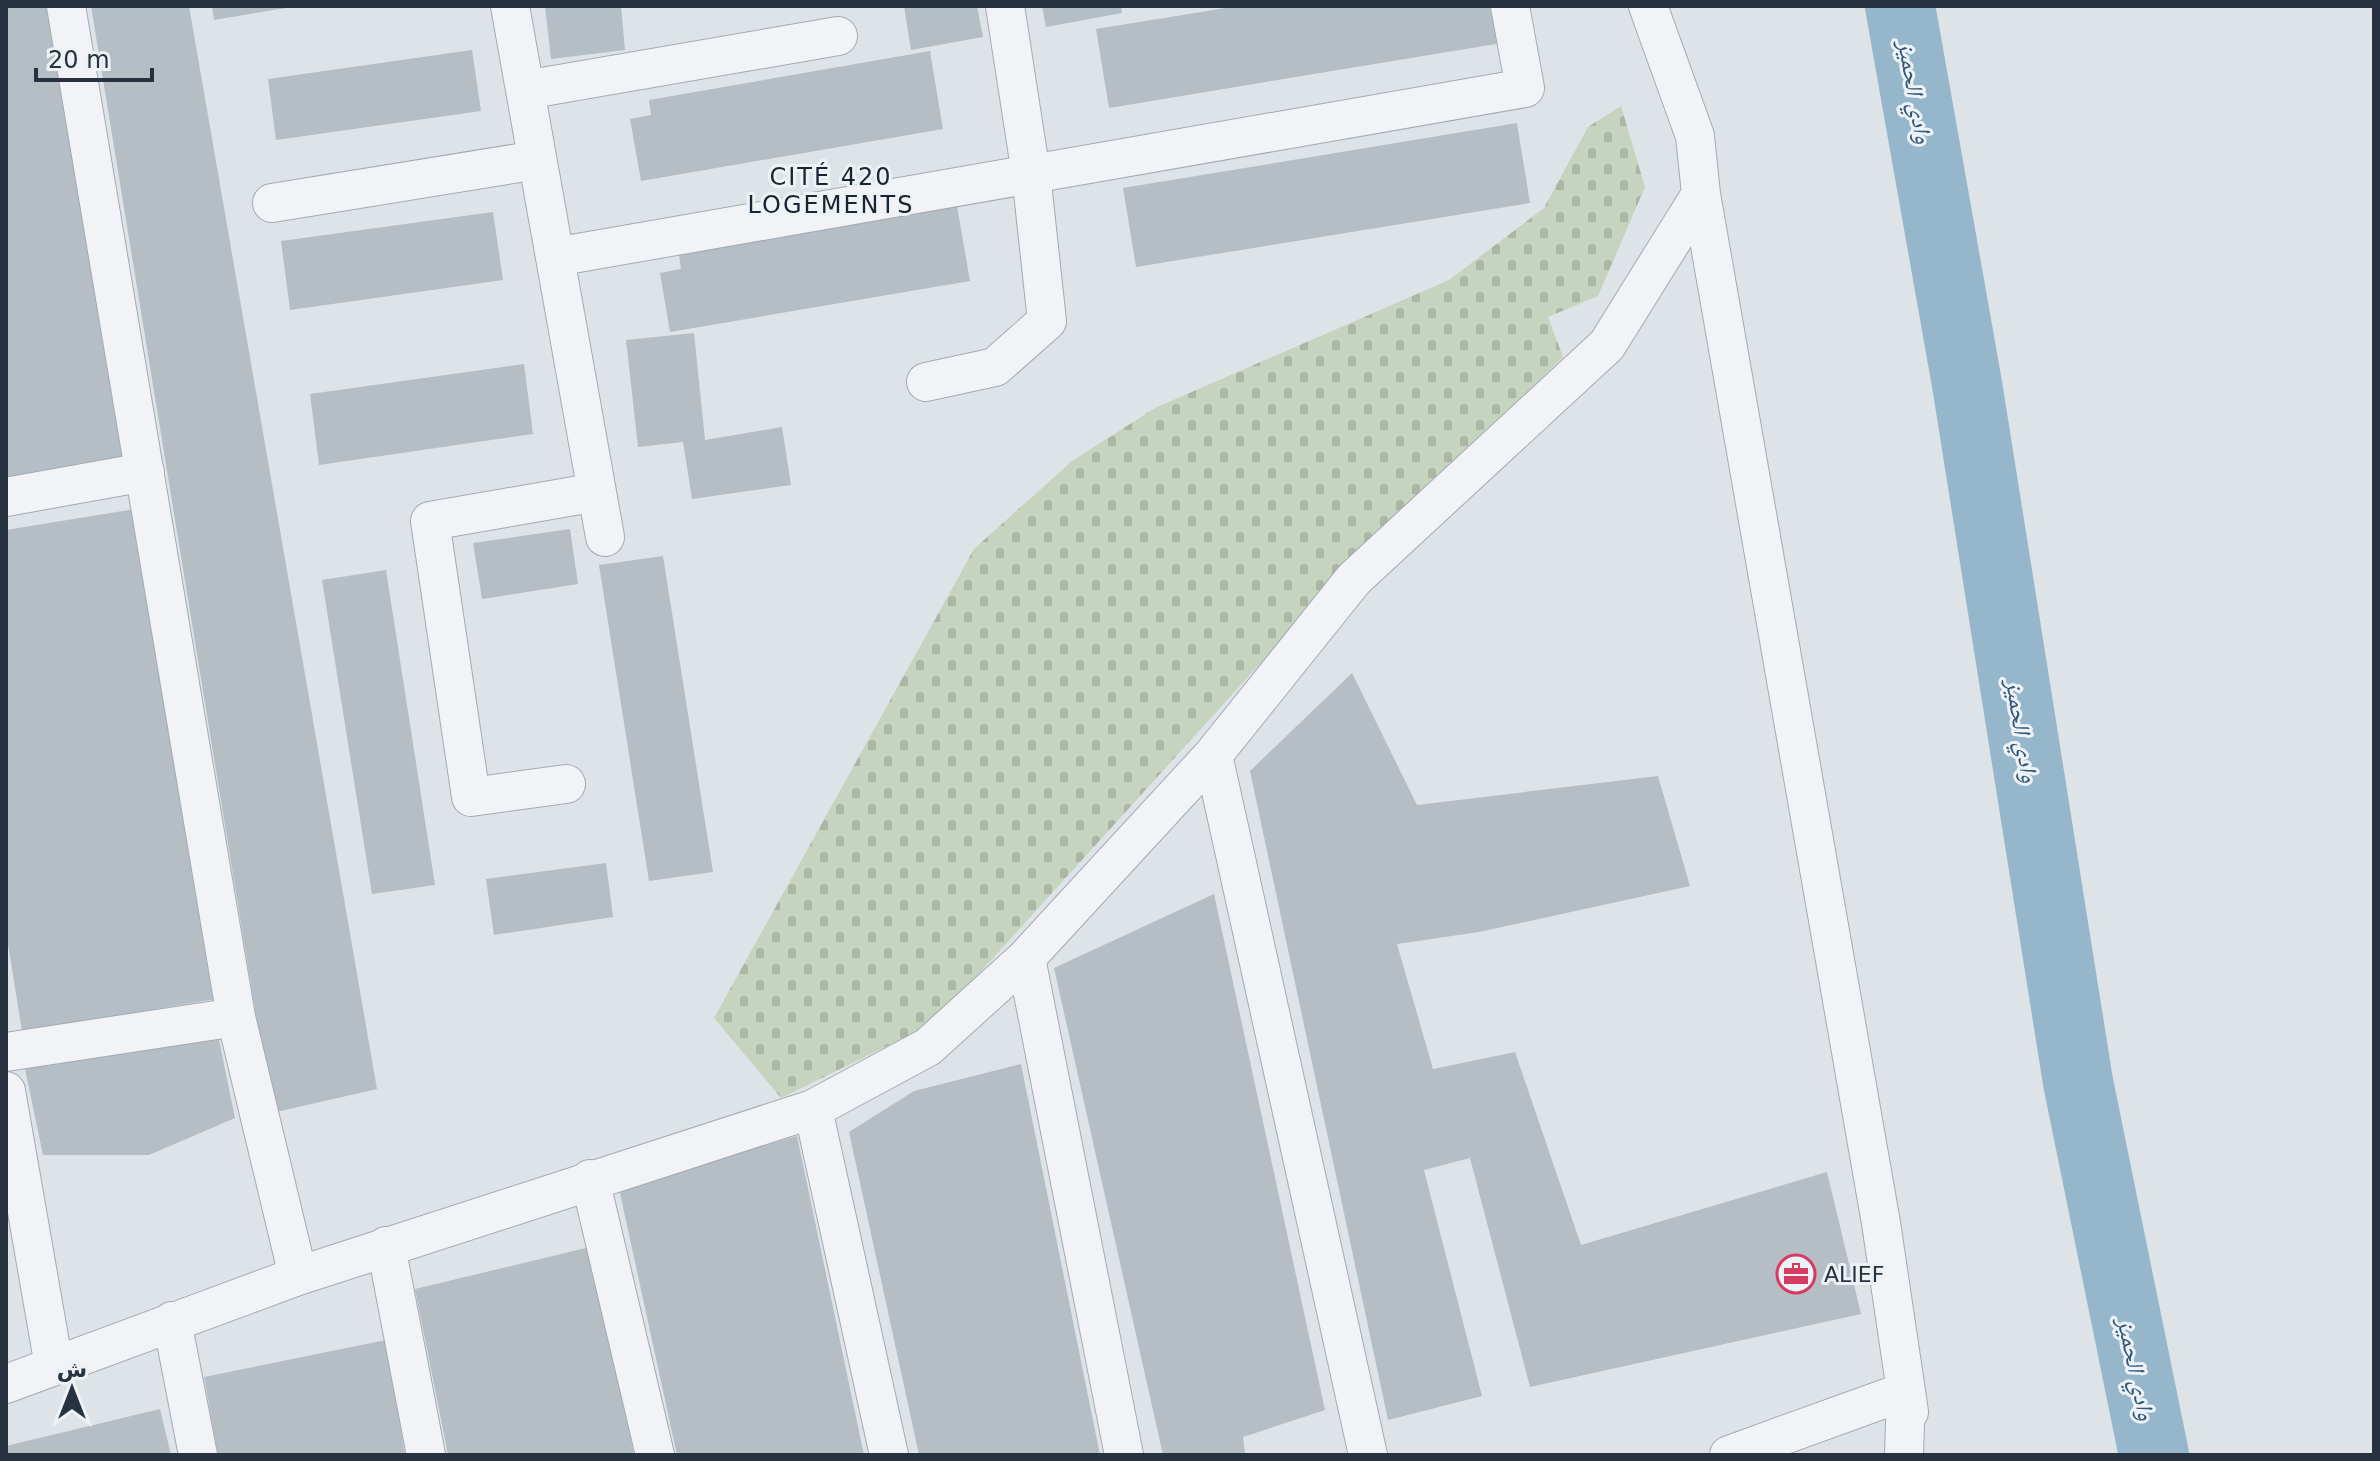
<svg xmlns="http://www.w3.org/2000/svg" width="2380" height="1461" viewBox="0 0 2380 1461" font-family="'DejaVu Sans','Noto Naskh Arabic',sans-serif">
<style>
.cemetery{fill:url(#cemetery-stones)}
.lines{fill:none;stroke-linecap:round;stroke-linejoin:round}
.river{stroke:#96b6cb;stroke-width:70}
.building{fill:#b5bdc5}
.minor-casing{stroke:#a3aab2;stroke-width:40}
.minor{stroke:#f1f3f6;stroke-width:38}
.labels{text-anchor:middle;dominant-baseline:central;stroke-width:6;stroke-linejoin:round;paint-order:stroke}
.poi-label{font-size:22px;fill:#263240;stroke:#edf2f6;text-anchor:start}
.water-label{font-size:24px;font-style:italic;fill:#2e5676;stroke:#edf2f6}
.neighbourhood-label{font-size:24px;letter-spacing:2px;fill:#192331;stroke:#edf2f6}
</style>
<defs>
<pattern id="cemetery-stones" width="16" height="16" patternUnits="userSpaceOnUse" patternTransform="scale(2)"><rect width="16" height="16" fill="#c6d3be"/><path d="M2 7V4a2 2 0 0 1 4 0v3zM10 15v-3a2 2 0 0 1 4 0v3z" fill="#aab6a4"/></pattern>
</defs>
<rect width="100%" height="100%" fill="#dee3e8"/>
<path class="cemetery" d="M1621 106 1645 187 1598 296 1548 317 1563 357 1336 580 934 1023 781 1098 714 1018 974 549 1072 461 1155 408 1449 280 1544 208 1588 127Z"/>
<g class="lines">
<path class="river" d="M1900 6 1967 384 2078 1082 2154 1455"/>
</g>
<path class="building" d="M6 6H53L129 470 6 490Z
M91 6H189L377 1089 272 1113Z
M212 6H286V8L214 20Z
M545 6H621L625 50 551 59Z
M904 6H977L983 37 911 50Z
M1042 6H1121L1122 13 1046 27Z
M1238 6H1496L1502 43 1109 108 1096 29Z
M472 50 481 111 276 140 268 79Z
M930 51 943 129 641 181 630 119 651 115 649 100Z
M1517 123 1530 203 1136 267 1123 188Z
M957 206 970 281 670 332 660 273 681 269 679 254Z
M493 212 503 280 290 310 281 241Z
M694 333 705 440 782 427 791 485 692 499 683 442 638 447 626 340Z
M524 364 533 434 319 465 310 394Z
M135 509 216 999 22 1031 6 932V530Z
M570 529 578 584 482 599 473 543Z
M663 556 713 872 649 881 599 565Z
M386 570 435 885 372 894 322 580Z
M1352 673 1417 805 1658 776 1690 886 1479 932 1397 944 1433 1069 1515 1052 1581 1245 1827 1172 1861 1314 1530 1387 1470 1158 1424 1170 1482 1396 1388 1420 1250 771Z
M606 863 613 917 494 935 486 879Z
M1214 894 1325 1410 1243 1437 1245 1455H1163L1054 968Z
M218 1035 235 1118 149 1155H43L25 1069Z
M1021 1064 1100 1455H919L849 1132 914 1091Z
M797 1136 864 1455H677L618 1184Z
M594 1246 634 1455H448L415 1289Z
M386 1340 405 1455H218L204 1377Z
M160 1409 171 1455H6V1446Z"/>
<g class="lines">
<defs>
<path id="minor" d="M510 6 605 537
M1648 6 1695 136 1701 194 1881 1223 1906 1391 1904 1455
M525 90 838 36
M272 203 537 160
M555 257 1525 88 1510 6
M926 382 995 367 1047 321 1031 174 1005 6
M6 497 145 472
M1213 755 1368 1455
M566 784 471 797 430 521 597 492
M1026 958 1124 1455
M236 1017 298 1276
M6 1052 236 1017 66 6
M6 1091 54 1366
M813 1109 889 1455
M590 1179 655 1455
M386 1246 426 1455
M172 1321 198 1455
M6 1384 298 1276 813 1109 928 1047 1026 958 1213 755 1354 579 1607 345 1701 194
M1729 1455 1906 1391 1909 1412"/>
</defs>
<use href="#minor" class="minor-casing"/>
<use href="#minor" class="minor"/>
</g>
<defs>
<symbol id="office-ring" viewBox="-11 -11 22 22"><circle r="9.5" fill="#edf2f6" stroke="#d63b63" stroke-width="1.5"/><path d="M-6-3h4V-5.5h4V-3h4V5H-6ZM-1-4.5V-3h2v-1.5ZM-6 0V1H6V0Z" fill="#d63b63"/></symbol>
</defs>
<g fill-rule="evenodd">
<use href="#office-ring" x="1774" y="1252" width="44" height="44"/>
</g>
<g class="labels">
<g class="poi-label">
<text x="1824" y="1274">ALIEF</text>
</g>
<g class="water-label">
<text transform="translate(1915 92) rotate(80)">وادي الحميز</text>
<text transform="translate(2022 731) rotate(81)">وادي الحميز</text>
<text transform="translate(2136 1369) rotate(78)">وادي الحميز</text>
</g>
<g class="neighbourhood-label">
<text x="831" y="177">CITÉ 420<tspan x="831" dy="28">LOGEMENTS</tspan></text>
</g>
</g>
<rect width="2380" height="1461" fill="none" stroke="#263240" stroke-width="16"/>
<g transform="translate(72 1389)" stroke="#edf2f6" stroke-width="6" paint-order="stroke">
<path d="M0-6L14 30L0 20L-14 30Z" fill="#263240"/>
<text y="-12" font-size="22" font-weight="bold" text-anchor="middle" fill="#263240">ش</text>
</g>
<path d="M36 68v12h116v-12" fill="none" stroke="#263240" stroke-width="4"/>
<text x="48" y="68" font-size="24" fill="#263240" stroke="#edf2f6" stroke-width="6" paint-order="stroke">20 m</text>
</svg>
